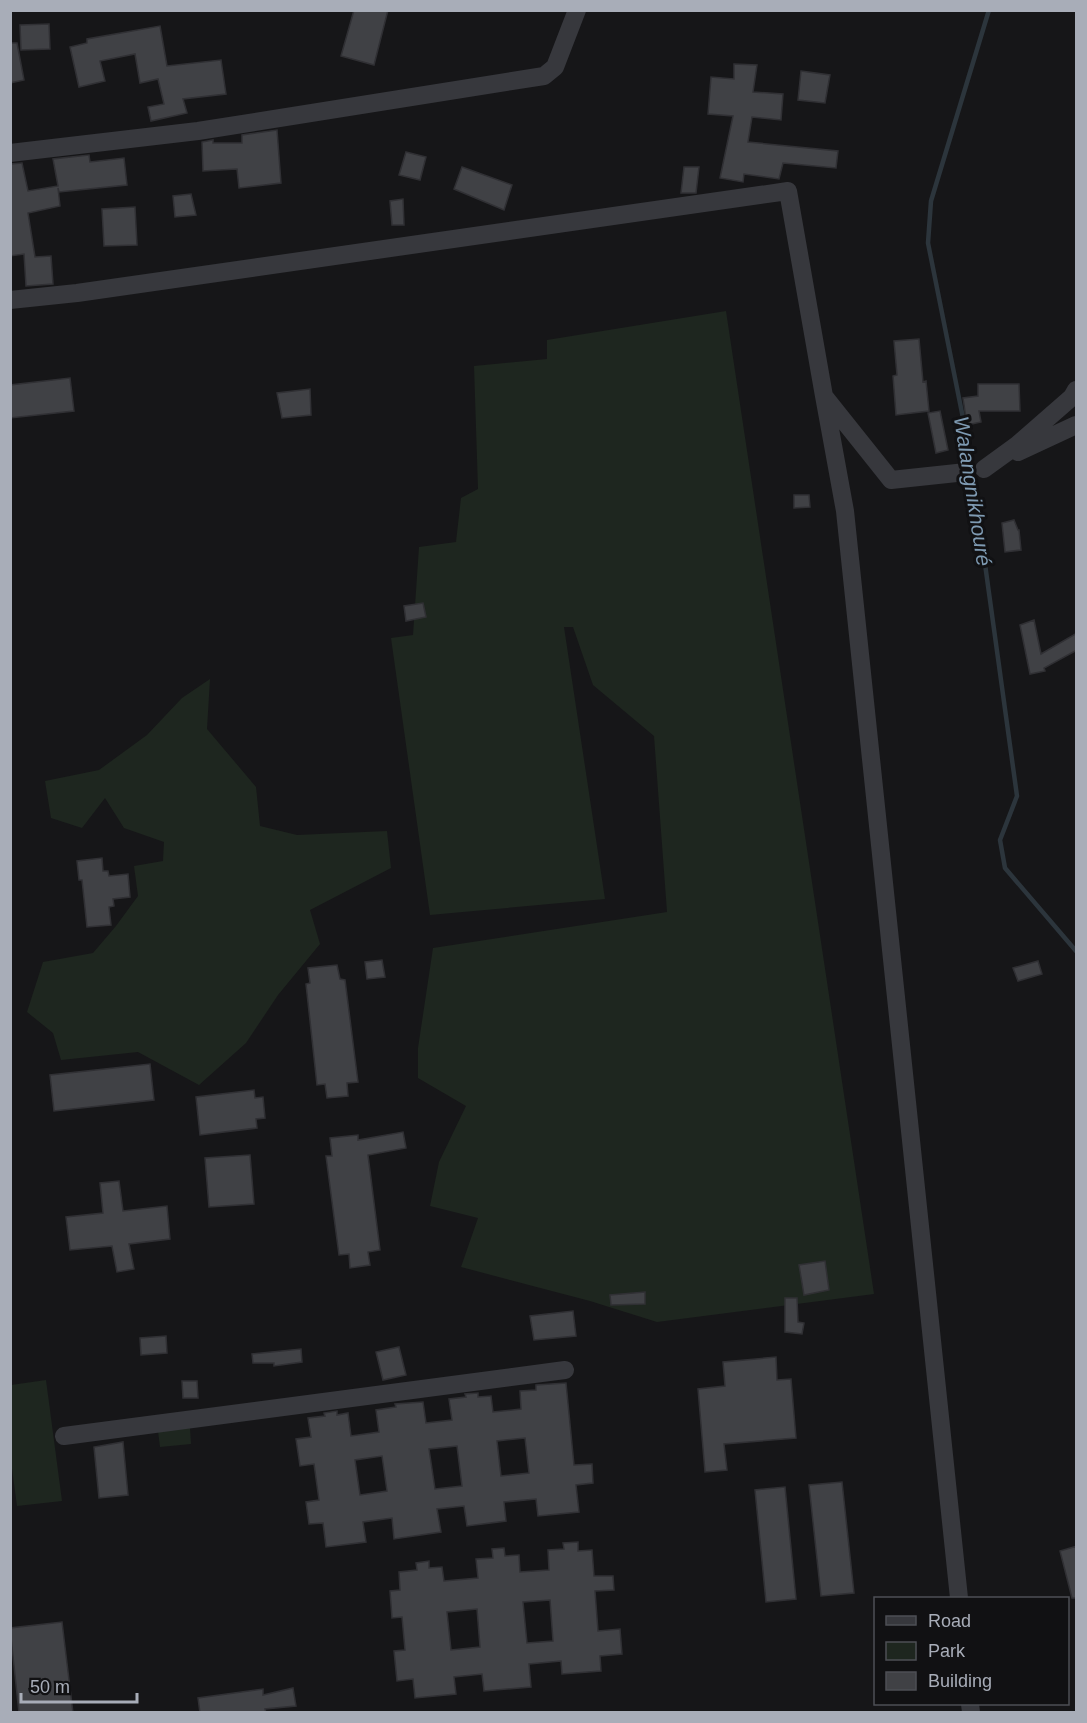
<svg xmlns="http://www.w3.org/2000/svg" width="1087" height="1723" viewBox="0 0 1087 1723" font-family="Arial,sans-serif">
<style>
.green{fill:#1e261f}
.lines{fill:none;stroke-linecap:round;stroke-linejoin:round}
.stream{stroke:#2c353c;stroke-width:4.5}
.building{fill:#404145;stroke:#303034;stroke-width:1.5;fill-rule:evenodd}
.minor{stroke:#37383d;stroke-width:18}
.labels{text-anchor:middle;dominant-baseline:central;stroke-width:6;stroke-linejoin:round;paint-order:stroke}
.water-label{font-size:21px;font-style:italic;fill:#7f9bb3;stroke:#111113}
</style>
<rect width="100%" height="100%" fill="#161618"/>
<path class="green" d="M726 311 874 1294 657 1322 590 1301 461 1267 478 1218 430 1206 439 1162 466 1106 418 1078V1048L433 948 667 912 654 736 593 685 573 627H564L605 899 430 915 391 638 413 635 419 547 456 542 461 498 478 489 474 366 547 359V340Z
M210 679 207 729 256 787 260 826 297 835 387 831 391 868 310 910 320 944 278 995 246 1043 199 1085 138 1052 61 1060 53 1033 27 1012 43 962 93 953 116 926 138 896 134 866 163 861 164 842 124 828 105 798 82 828 51 818 45 781 99 770 147 735 182 698Z
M46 1380 62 1501 17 1506 10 1454 11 1385Z
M190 1428 191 1444 160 1447 158 1431Z"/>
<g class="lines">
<path class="stream" d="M989 10 931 201 928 243 969 448 1017 796 1000 840 1005 868 1076 951"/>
</g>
<path class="building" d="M354 10H388L374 65 341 56Z
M49 24 50 49 21 50 20 25Z
M160 26 167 66 221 60 226 94 183 99 187 113 151 121 148 107 164 104 158 79 140 83 135 54 100 61 105 81 79 87 70 47 87 43V39Z
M10 43H17L24 80 10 83Z
M734 64 757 65 753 92 783 94 781 120 752 117 748 142 838 151 836 168 783 163 779 179 744 174 743 182 720 178 733 116 708 114 711 77 734 79Z
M801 71 830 75 825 103 798 100Z
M277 130 281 183 239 188 237 169 203 171 202 142 213 140V143H242V135Z
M406 152 426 157 420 180 399 175Z
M89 155 90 162 124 158 127 185 59 192 58 188 60 206 28 213 35 257 51 256 53 284 26 286 24 254 10 256V164L22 163 28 191 58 186 53 159Z
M462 167 512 185 504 210 454 189Z
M684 167H699L696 193H681Z
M191 194 196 215 175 217 173 196Z
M403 199 404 225H392L390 201Z
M135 207 137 245 104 246 102 209Z
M919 339 923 382 926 381 929 411 896 415 893 376 897 375 894 341Z
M70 378 74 411 10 418V385Z
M978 384H1019L1020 411H979L981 422 967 425 963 398 978 396Z
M310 389 311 415 282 418 277 393Z
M940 411 948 450 936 453 928 413Z
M794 495H809L810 507 794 508Z
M1014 520 1018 530H1019L1021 550 1005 552 1002 523Z
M423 603 426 617 406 621 404 606Z
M1034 620 1041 654 1077 633V650L1044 668 1045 671 1030 674 1020 625Z
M102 858 103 871H108L109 876 128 874 130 897 113 899 114 906 109 907 111 925 87 927 82 880H79L77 861Z
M382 960 385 977 367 979 365 962Z
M1038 961 1042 974 1018 981 1013 968Z
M337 965 340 979 345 980 358 1082 347 1083 348 1096 327 1098 325 1084 317 1085 306 984 310 983 308 968Z
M150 1064 154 1100 54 1111 50 1075Z
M254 1090 255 1098 263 1097 265 1118 256 1119 257 1128 200 1135 196 1097Z
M403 1132 406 1148 368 1155 380 1250 368 1252 370 1265 350 1268 349 1254 339 1255 326 1156H332L330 1138 358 1135V1140Z
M250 1155 254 1204 209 1207 205 1158Z
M119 1181 123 1211 167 1206 170 1239 129 1244 134 1269 117 1272 112 1246 70 1250 66 1217 103 1213 100 1183Z
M825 1261 829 1290 804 1295 799 1265Z
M645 1292V1304L611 1305 610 1295Z
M785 1298H797L798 1322 804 1323 802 1334 785 1332Z
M573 1311 576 1336 534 1340 530 1316Z
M166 1336 167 1353 141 1355 140 1338Z
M399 1347 406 1375 383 1380 376 1352Z
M301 1349 302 1362 274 1366V1363H253L252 1354Z
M776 1357 777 1380 791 1379 796 1438 724 1444 727 1470 705 1472 698 1389 725 1386 723 1362Z
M182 1381H197L198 1398H183Z
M566 1383 574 1465 592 1464 593 1483 576 1485 579 1512 538 1516 536 1499 504 1502 506 1521 467 1526 464 1506 437 1509 441 1532 394 1539 392 1518 363 1522 366 1542 326 1547 323 1523 309 1524 306 1502 319 1500 314 1464 300 1466 296 1439 311 1437 308 1418 325 1416 324 1413 337 1411V1415L348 1413 351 1436 379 1432 376 1410 396 1407 395 1404 423 1402 426 1423 452 1420 449 1399 466 1397 465 1394 478 1393V1397L491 1396 493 1412 521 1409 520 1391 536 1390V1385ZM525 1438 529 1473 501 1476 497 1441ZM457 1446 462 1486 435 1489 429 1449ZM382 1456 387 1491 360 1495 355 1460Z
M123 1442 128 1495 99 1498 94 1447Z
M842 1482 854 1593 821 1596 809 1485Z
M785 1487 796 1599 766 1602 755 1490Z
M578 1542V1551L592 1550 594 1576H613L614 1590 595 1591 598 1631 620 1629 622 1654 600 1656 601 1671 562 1674 561 1661 529 1664 531 1687 484 1691 482 1674 454 1677 456 1694 415 1698 413 1679 397 1681 394 1651 405 1650 402 1617 392 1618 390 1591 400 1590 399 1572 417 1570 416 1563 429 1561V1568L442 1567 444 1581 478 1578 476 1559 493 1558 492 1549 504 1548 505 1556 519 1555 520 1572 549 1570 548 1550 564 1549 563 1543ZM550 1600 553 1641 527 1643 523 1602ZM477 1609 480 1647 451 1650 447 1612Z
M1077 1546V1598H1072L1060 1551Z
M62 1622 73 1713H19L10 1628Z
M293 1688 296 1706 265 1709 266 1713H200L198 1698 263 1689V1695Z"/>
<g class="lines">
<path class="minor" d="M10 153 198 131 544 76 555 67 577 10
M10 300 77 293 788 191 824 396 891 480 966 472
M824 396 845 511 959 1598
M1018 452 1076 425
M984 469 1017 445 1072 397 1076 390
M64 1436 565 1370
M970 1704 971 1712"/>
</g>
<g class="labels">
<g class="water-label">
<text transform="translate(973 491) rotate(81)">Walangnikhouré</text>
</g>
</g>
<rect width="1087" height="1723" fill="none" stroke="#a8adb8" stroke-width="24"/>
<rect x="874" y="1597" width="195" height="108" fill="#111113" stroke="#4d4f55" stroke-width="1.5"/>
<rect x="886" y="1616" width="30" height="9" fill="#37383d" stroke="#4d4f55" stroke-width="1.5"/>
<text x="928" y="1627" font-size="18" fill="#a8adb8">Road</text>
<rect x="886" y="1642" width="30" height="18" fill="#1e261f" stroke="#4d4f55" stroke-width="1.5"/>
<text x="928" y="1657" font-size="18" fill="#a8adb8">Park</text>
<rect x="886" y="1672" width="30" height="18" fill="#404145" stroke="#4d4f55" stroke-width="1.5"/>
<text x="928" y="1687" font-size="18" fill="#a8adb8">Building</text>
<path d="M21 1693v9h116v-9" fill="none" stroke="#a8adb8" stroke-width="3"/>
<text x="30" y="1693" font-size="18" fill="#a8adb8" stroke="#111113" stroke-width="4.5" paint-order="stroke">50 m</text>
</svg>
